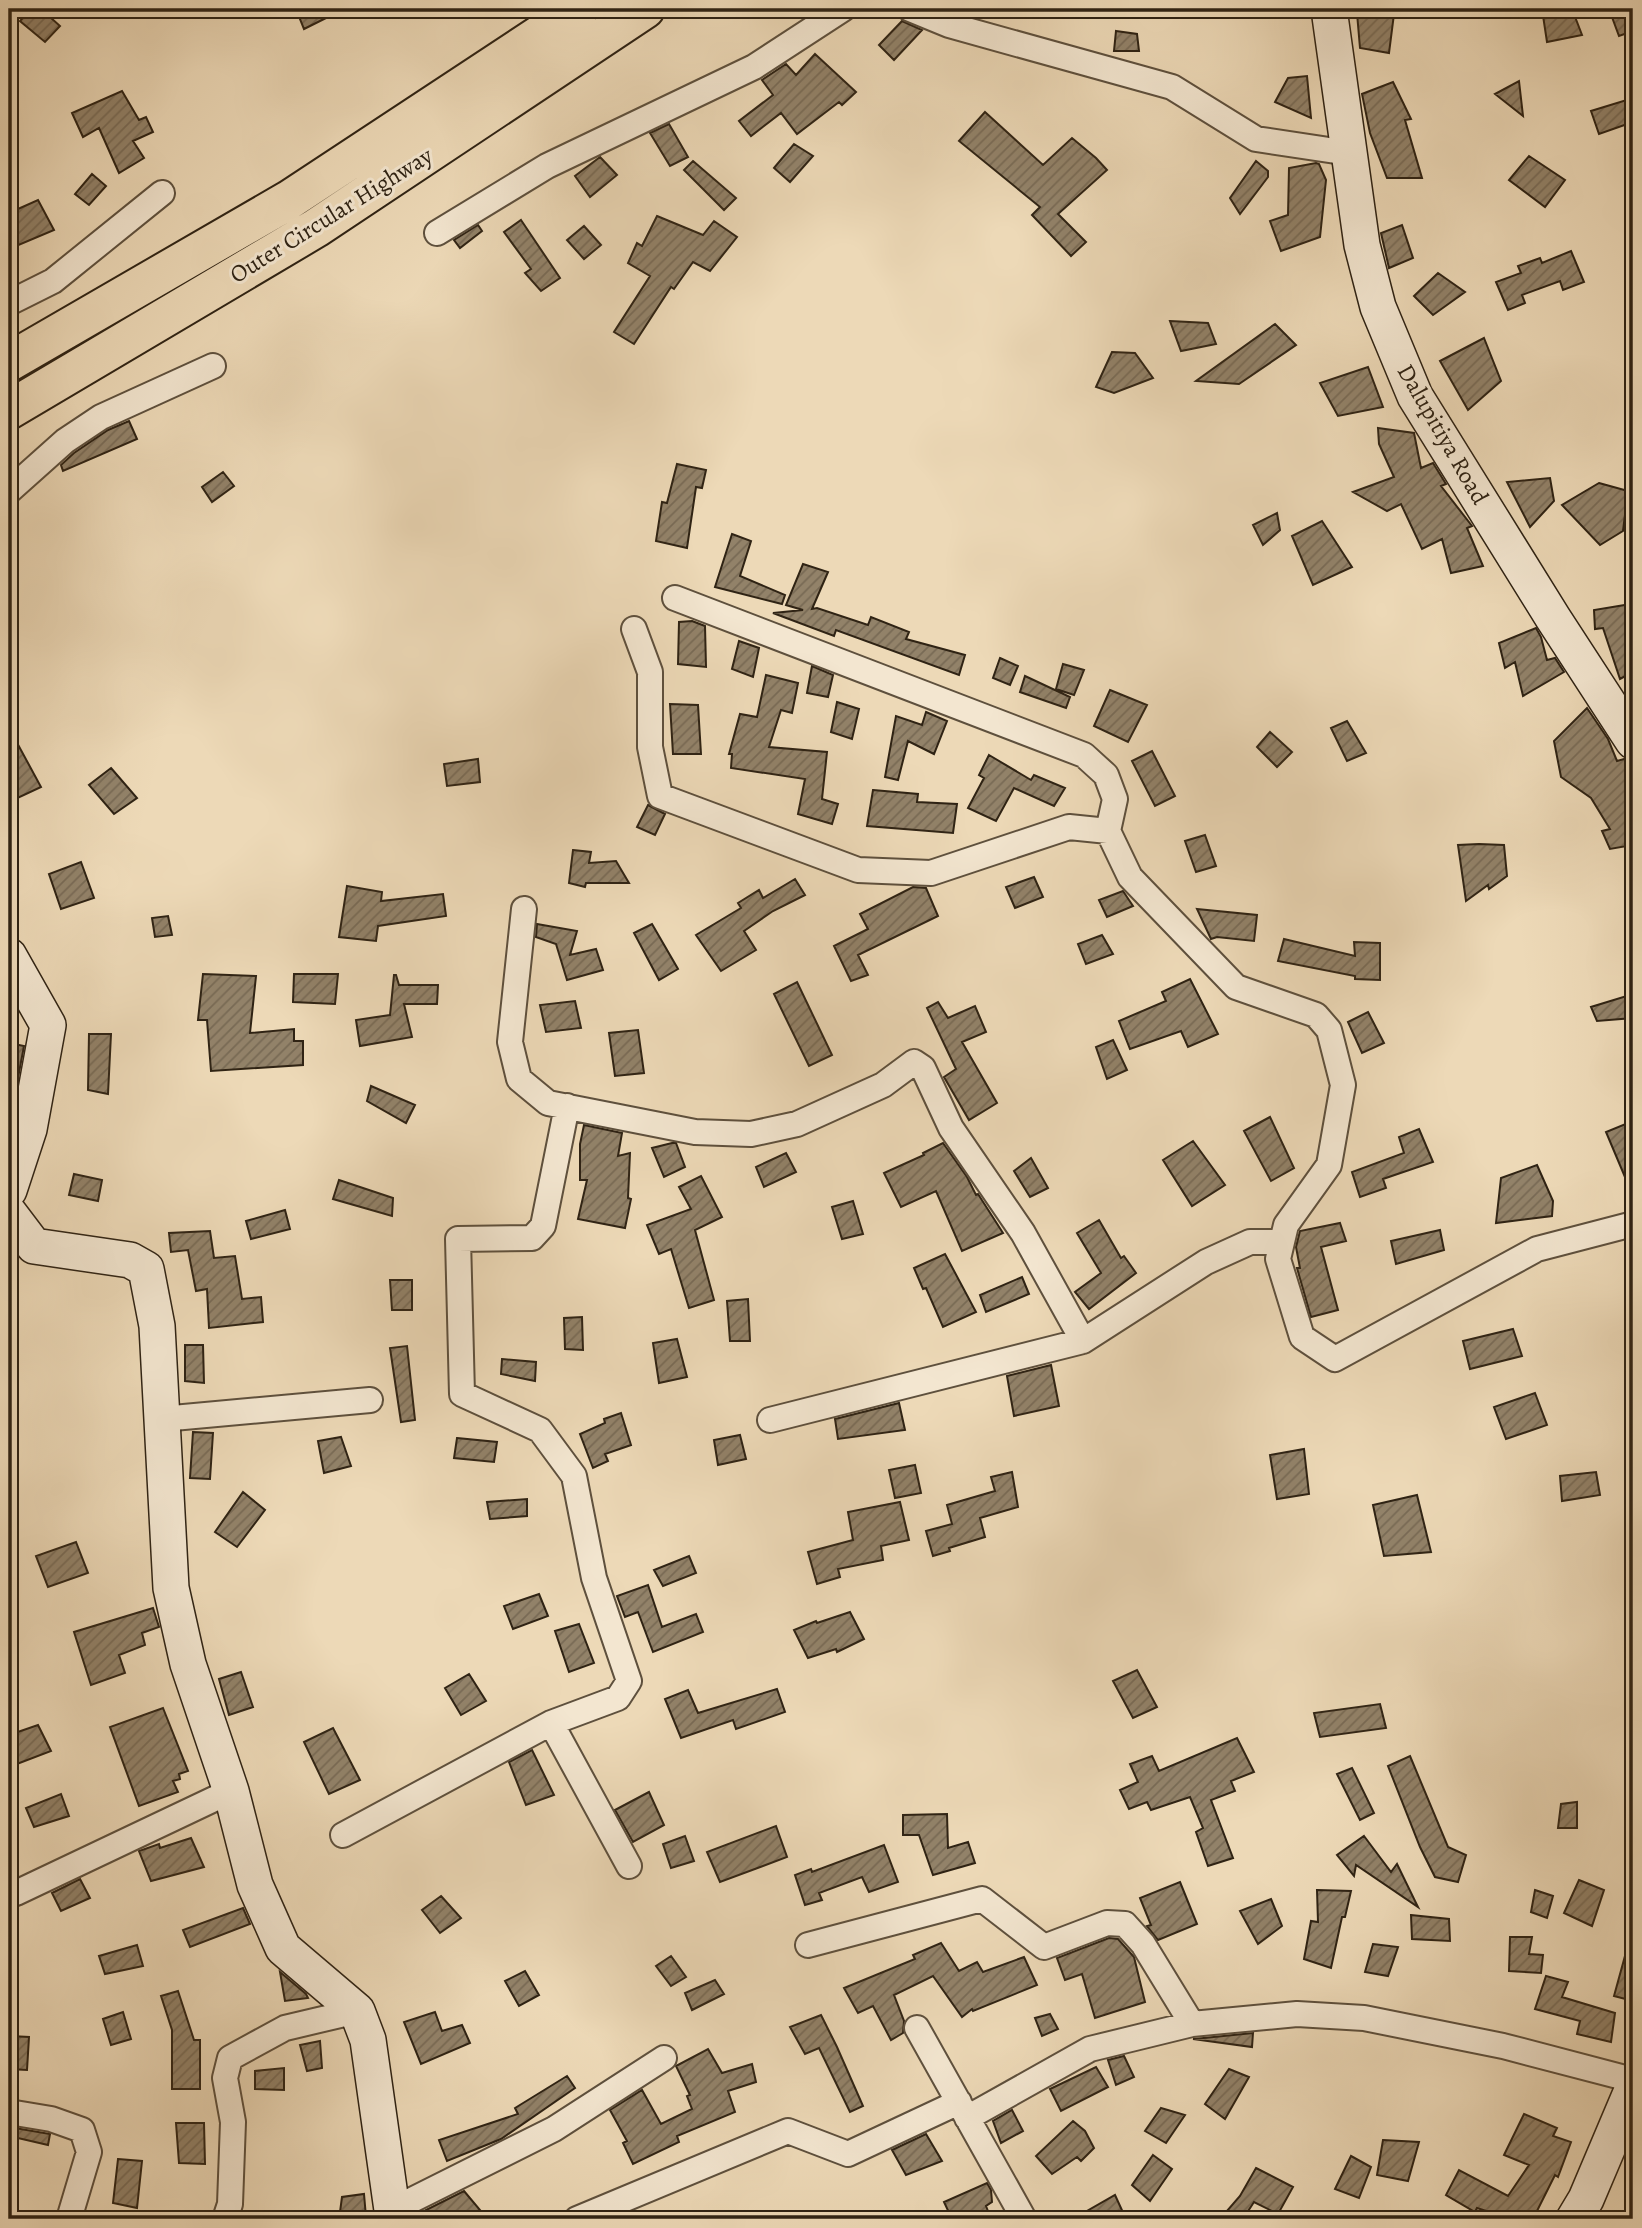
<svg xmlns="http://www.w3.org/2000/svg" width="1642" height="2228" viewBox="0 0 1642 2228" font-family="Alegreya,serif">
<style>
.building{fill:url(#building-hatch);stroke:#2f2314;stroke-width:2}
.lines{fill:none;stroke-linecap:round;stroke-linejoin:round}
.street-casing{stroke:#5e503d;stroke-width:28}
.secondary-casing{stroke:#2f2314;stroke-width:38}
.highway-casing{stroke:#2f2314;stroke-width:42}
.street{stroke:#f3e6d0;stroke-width:24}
.secondary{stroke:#f3e6d0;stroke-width:35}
.highway{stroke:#edd9b7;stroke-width:38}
.labels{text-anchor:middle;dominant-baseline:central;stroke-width:6;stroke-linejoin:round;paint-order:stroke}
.street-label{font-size:24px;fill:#2f2314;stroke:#f3e6d0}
</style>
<defs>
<pattern id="building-hatch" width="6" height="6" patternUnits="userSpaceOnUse" patternTransform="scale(1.75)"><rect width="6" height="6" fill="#928269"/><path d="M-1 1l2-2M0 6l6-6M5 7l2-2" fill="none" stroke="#786a55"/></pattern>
</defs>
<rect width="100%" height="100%" fill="#edd9b7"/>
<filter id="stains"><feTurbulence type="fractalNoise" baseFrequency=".00286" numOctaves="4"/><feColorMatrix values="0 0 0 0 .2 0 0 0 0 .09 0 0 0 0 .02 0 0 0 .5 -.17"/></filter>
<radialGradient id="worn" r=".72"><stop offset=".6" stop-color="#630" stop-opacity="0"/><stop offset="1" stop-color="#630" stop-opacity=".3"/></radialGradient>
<path class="building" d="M30 9H41L60 26 45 42 20 21Z
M296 9H344L304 29Z
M1542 9H1572L1582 35 1547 42Z
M1609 9H1633V31L1619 36Z
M1357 13 1394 14 1389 53 1360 48Z
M902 21 922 30 894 60 879 45Z
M1116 31 1137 34 1139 51H1114Z
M815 54 856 92 842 105 839 102 797 134 781 113 751 136 739 121 773 95 762 80 786 64 796 75Z
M1307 76 1311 118 1275 102 1288 78Z
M1519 81 1523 116 1495 94Z
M1393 82 1411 119 1405 120 1422 178H1387L1370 133 1362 94Z
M122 91 139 120 146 117 153 132 133 141 144 158 119 173 99 128 83 137 72 113Z
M1633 98V122L1599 134 1591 111Z
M985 112 1043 165 1072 138 1096 158 1107 170 1058 214 1086 242 1071 256 1032 215 1040 207 959 141Z
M669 124 688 157 670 166 650 133Z
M794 144 813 156 790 182 774 168Z
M1529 156 1565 180 1545 207 1509 180Z
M600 157 617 175 590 197 575 176Z
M693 161 736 198 724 210 684 170Z
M1256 161 1268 171V177L1240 214 1230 198Z
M1316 163 1319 164 1326 180 1320 237 1281 251 1270 221 1288 215 1289 168Z
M92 174 106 186 89 205 75 194Z
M38 200 54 230 9 249V213Z
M657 216 703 235 714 221 737 237 710 271 693 262 674 289 671 287 634 344 614 332 650 276 628 263 637 243 642 246Z
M521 220 560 278 541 291 525 273 531 269 504 232Z
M478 225 482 231 460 248 454 240Z
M1402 225 1413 258 1389 268 1381 233Z
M584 226 601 245 584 259 567 240Z
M1571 251 1584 282 1563 290 1560 281 1522 295 1525 303 1508 310 1496 282 1521 273 1518 266 1540 258 1542 263Z
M1438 273 1465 292 1433 315 1414 296Z
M1170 321 1208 323 1216 344 1181 351Z
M1275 324 1296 345 1239 384 1196 381Z
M1484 338 1501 381 1468 410 1440 361Z
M1112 352 1135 353 1153 378 1114 393 1096 387Z
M1368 367 1383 407 1338 416 1320 383Z
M129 421 137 439 63 471 61 465 74 453 108 430Z
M1378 428 1414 433 1421 468 1433 463 1446 484 1441 486 1472 526 1467 528 1483 566 1451 573 1442 539 1422 549 1401 504 1387 511 1353 492 1394 477 1379 444Z
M677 464 706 470 702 488 696 487 687 548 656 541 662 502 667 503Z
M223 472 234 486 212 502 202 487Z
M1550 478 1554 501 1530 527 1507 482Z
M1599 483 1628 491 1623 531 1600 545 1562 505Z
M1277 513 1280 530 1263 545 1253 525Z
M1322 521 1352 567 1313 585 1292 536Z
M732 534 751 541 740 576 785 595 782 604 715 587Z
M803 564 828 572 812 609 817 608 868 625 871 617 909 632 906 639 965 655 959 675 836 630 834 636 773 613 803 610 786 605Z
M1631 604 1633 672 1620 679 1603 628 1595 629 1594 610Z
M692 621 705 626 706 667 678 664 679 622Z
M1536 628 1541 637 1547 660 1555 658 1564 672 1523 696 1515 662 1505 668 1499 643Z
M739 641 759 648 753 677 732 669Z
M1000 658 1018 666 1010 685 993 678Z
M1063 664 1084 670 1074 695 1056 689Z
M812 666 833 675 828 697 807 693Z
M766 675 798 683 792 713 781 710 769 747 827 752 822 799 838 804 832 824 798 814 805 779 731 768 732 754H729L740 714 757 717Z
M1025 676 1070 697 1066 708 1020 692Z
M1110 690 1147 705 1128 742 1094 726Z
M837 702 859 709 852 739 831 732Z
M670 704 698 705 701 754H673Z
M1587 708 1608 739 1617 761 1624 759 1633 761V845L1610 849 1602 831 1610 829 1591 798 1561 777 1554 741Z
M926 712 947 721 934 754 908 741 898 780 885 777 896 716 922 725Z
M1347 721 1366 753 1347 761 1331 728Z
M9 728 41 787 9 802Z
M1270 732 1292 752 1277 767 1257 747Z
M1152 751 1175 796 1155 806 1132 761Z
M989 755 1031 780 1034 775 1065 788 1054 806 1014 788 996 821 968 808 984 778 979 775Z
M478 759 480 782 447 786 444 764Z
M111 768 137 798 114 814 89 785Z
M873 790 918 794 917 802 957 804 953 833 867 826Z
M648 805 665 814 655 835 637 827Z
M1205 835 1216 866 1196 872 1185 841Z
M1479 844 1504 845 1507 876 1489 889 1488 885 1466 901 1458 845Z
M573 850 591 852 589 863 616 861 629 883H586L585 887 569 883Z
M81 862 94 898 61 909 49 874Z
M1034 877 1043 897 1015 908 1006 887Z
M795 879 805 895 773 911 744 931 756 950 721 971 696 935 741 908 738 903 759 890 763 898Z
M347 886 382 892 381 901 443 894 446 916 378 926 376 941 339 937Z
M913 887 926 888 938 916 858 955 868 975 851 981 834 946 868 929 860 914Z
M1123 891 1133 906 1107 917 1099 900Z
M1197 909 1257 915 1254 941 1217 937 1211 939Z
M168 916 172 935 155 937 152 918Z
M537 924 577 931 570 955 596 949 603 970 567 980 556 944 536 937Z
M652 924 678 969 659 980 634 933Z
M1102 935 1113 954 1086 964 1078 944Z
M1284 939 1355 956 1354 942 1380 943V980L1355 979V976L1278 961Z
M203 974 256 976 250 1033 294 1029V1041H303V1065L211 1071 207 1020H198Z
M294 974H338L335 1004 293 1002Z
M394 975H396L399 985H438L437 1004H404L412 1037 360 1046 356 1020 390 1015Z
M1190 979 1218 1034 1188 1047 1181 1031 1130 1049 1119 1021 1166 1001 1162 992Z
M797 982 832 1055 809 1066 774 994Z
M1633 994V1018L1597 1021 1591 1007Z
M575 1001 581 1028 546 1032 540 1005Z
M938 1002 948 1018 975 1006 986 1032 962 1042 997 1103 969 1120 944 1077 956 1069 927 1008Z
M1368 1012 1384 1043 1362 1053 1348 1022Z
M638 1030 644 1073 615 1076 609 1033Z
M89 1034H111L108 1094 88 1090Z
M1113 1040 1127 1070 1107 1079 1096 1047Z
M9 1043 24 1046 18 1078 9 1077Z
M371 1086 415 1105 406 1123 367 1101Z
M1270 1117 1294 1168 1271 1181 1244 1131Z
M1633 1121V1196L1606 1132Z
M584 1125 622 1133 618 1156 630 1153 628 1198 631 1199 625 1228 578 1219 587 1180H580V1144Z
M1419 1129 1433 1162 1383 1179 1386 1188 1360 1197 1352 1172 1404 1153 1399 1137Z
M1193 1141 1225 1185 1192 1206 1163 1160Z
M672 1143H676L685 1167 664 1177 652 1148Z
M943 1143 967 1177 976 1195 978 1194 1003 1233 962 1251 936 1191 901 1207 884 1173 924 1155 923 1153Z
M786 1153 796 1172 764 1187 756 1167Z
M1031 1158 1048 1188 1030 1197 1014 1171Z
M1537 1165 1553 1201 1552 1216 1496 1223 1501 1178Z
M74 1174 102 1180 98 1201 69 1195Z
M701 1176 722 1217 695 1230 714 1300 689 1308 671 1249 659 1254 647 1225 691 1209 679 1187Z
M339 1180 393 1198 392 1216 333 1199Z
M853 1201 863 1234 842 1239 832 1207Z
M285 1210 290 1229 251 1239 246 1221Z
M1099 1220 1121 1258 1124 1256 1136 1273 1089 1309 1075 1292 1101 1273 1077 1233Z
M1340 1223 1346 1241 1321 1247 1338 1310 1311 1317 1297 1268H1300L1296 1247 1300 1231Z
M1440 1230 1444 1250 1396 1264 1391 1241Z
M210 1231 214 1258 235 1256 242 1299 261 1297 263 1322 209 1328 207 1289 196 1291 188 1250 171 1252 169 1233Z
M945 1254 976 1312 943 1327 926 1288 923 1289 914 1268Z
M1022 1277 1029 1294 986 1312 980 1295Z
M390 1280H412V1310H392Z
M748 1299 750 1341H730L727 1301Z
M582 1317 583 1350 565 1349 564 1318Z
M1513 1329 1522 1356 1470 1369 1463 1341Z
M677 1339 687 1377 659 1383 653 1343Z
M185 1345H203L204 1383 185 1381Z
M407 1346 415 1420 401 1422 390 1348Z
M502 1359 536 1362 535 1381 501 1374Z
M1051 1365 1059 1406 1014 1416 1007 1376Z
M1535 1393 1547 1425 1506 1439 1494 1407Z
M899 1403 905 1430 838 1439 835 1419Z
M621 1413 631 1445 605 1454 608 1461 593 1468 580 1434 605 1423 604 1419Z
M193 1432 213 1433 210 1479 190 1478Z
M740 1435 746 1459 718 1465 714 1440Z
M341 1437 351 1466 324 1473 318 1441Z
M457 1438 497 1442 494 1462 454 1458Z
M1304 1449 1309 1494 1277 1499 1270 1455Z
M915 1465 921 1493 895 1498 889 1470Z
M1012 1472 1018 1507 980 1518 985 1537 949 1548 950 1551 933 1556 926 1531 952 1524 947 1505 995 1491 991 1477Z
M1596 1472 1600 1495 1562 1501 1560 1476Z
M243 1492 265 1510 237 1547 215 1532Z
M1417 1495 1431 1552 1384 1556 1373 1505Z
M527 1499V1516L490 1519 487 1502Z
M900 1502 909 1540 881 1546 883 1560 838 1569 840 1577 817 1584 808 1552 853 1540 848 1512Z
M76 1542 88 1573 48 1587 36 1556Z
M689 1556 696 1573 663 1586 654 1570Z
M648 1585 662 1627 696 1614 703 1632 653 1652 638 1612 625 1617 617 1596Z
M539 1594 548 1616 513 1629 504 1606Z
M153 1608 159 1627 142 1633 145 1645 119 1655 125 1673 91 1685 74 1632Z
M850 1612 864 1639 837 1652 836 1649 808 1658 794 1630 816 1621 817 1623Z
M579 1624 594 1663 569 1672 555 1631Z
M1137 1670 1157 1707 1133 1718 1113 1681Z
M241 1672 253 1707 229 1715 219 1679Z
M469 1674 486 1701 461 1715 445 1688Z
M777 1689 785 1712 736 1729 733 1720 681 1738 665 1699 688 1690 698 1713Z
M1380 1704 1386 1728 1320 1737 1314 1713Z
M163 1708 188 1771 179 1774 180 1779 173 1781 178 1792 139 1806 110 1727Z
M38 1725 51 1751 9 1767V1735Z
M333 1728 360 1780 329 1794 304 1742Z
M1237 1738 1254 1772 1231 1781 1235 1791 1211 1800 1233 1858 1208 1866 1196 1832 1203 1828 1190 1797 1151 1810 1147 1802 1129 1809 1120 1790 1138 1782 1130 1764 1152 1756 1159 1771Z
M532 1750 554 1795 526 1805 509 1762Z
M1410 1756 1448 1847 1466 1855 1458 1882 1435 1877 1420 1847 1388 1766Z
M1352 1768 1374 1813 1360 1820 1337 1774Z
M649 1792 664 1825 633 1842 615 1810Z
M61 1794 69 1816 34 1827 26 1808Z
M1577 1802V1828H1558L1561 1804Z
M947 1814 948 1848 968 1842 975 1863 933 1875 919 1835H903V1815Z
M776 1826 787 1857 720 1882 707 1852Z
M685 1836 694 1861 671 1868 663 1844Z
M1364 1836 1391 1872 1397 1864 1418 1907 1356 1865 1354 1876 1337 1855Z
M191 1838 204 1867 151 1881 139 1851 159 1844 160 1848Z
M884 1845 898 1882 869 1892 862 1877 819 1893 822 1900 805 1905 795 1875 811 1869 812 1872Z
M80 1879 90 1898 61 1911 52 1893Z
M1579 1880 1604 1890 1592 1926 1564 1913Z
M1180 1882 1197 1924 1158 1940 1147 1926 1151 1925 1140 1898Z
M1317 1890 1351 1891 1345 1917H1342L1331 1968 1304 1959 1311 1921 1318 1922Z
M1535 1890 1553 1896 1547 1918 1531 1912Z
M441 1896 461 1918 440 1933 422 1910Z
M1271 1899 1282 1926 1258 1944 1240 1911Z
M243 1908 250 1924 190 1947 183 1930Z
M1411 1915 1449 1919 1450 1941 1412 1939Z
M1510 1937H1532L1529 1954 1543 1955 1541 1973 1509 1971Z
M1109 1938 1118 1939 1134 1957 1145 2002 1095 2018 1082 1974 1065 1980 1057 1958Z
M941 1943 959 1971 977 1962 983 1972 1024 1957 1037 1985 973 2011 972 2009 962 2017 933 1976 894 1995 904 2021 903 2033 891 2040 873 2006 858 2013 844 1988 915 1959 913 1955Z
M1373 1944 1398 1947 1388 1976 1365 1972Z
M137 1945 143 1966 105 1974 99 1956Z
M1628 1945 1633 1946V2001L1614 1996Z
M671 1956 686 1977 671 1986 656 1966Z
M525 1971 539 1995 519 2006 505 1981Z
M280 1972 306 1994 308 1998 285 2001Z
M1546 1976 1568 1982 1562 1997 1615 2013 1611 2042 1577 2034 1580 2021 1535 2009Z
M715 1980 724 1994 692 2010 685 1993Z
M178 1991 194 2040H200V2089H172V2030L161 1996Z
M123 2012 131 2039 111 2045 103 2019Z
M435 2012 442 2031 462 2025 470 2043 421 2064 404 2022Z
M1050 2014 1058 2029 1042 2036 1035 2018Z
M821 2015 837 2047 863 2106 850 2112 819 2048 805 2054 790 2027Z
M1253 2033 1252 2047 1193 2039H1194Z
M10 2036 29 2037 27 2070 9 2069Z
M320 2041 322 2068 307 2071 300 2045Z
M708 2049 722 2073 752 2064 756 2082 728 2091 735 2112 677 2136 679 2142 633 2164 623 2143 627 2141 610 2110 642 2090 661 2124 692 2109 687 2096 690 2095 676 2066Z
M1124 2056 1134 2077 1116 2085 1108 2060Z
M1096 2067 1108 2087 1061 2111 1050 2089Z
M284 2068V2090L255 2089V2071Z
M1229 2069 1249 2077 1225 2119 1205 2104Z
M567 2076 575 2088 501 2139 447 2161 439 2140 518 2114 515 2108Z
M1161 2108 1185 2115 1166 2143 1145 2131Z
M1012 2110 1023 2131 1001 2143 993 2121Z
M1524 2114 1557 2128 1553 2136 1571 2142 1558 2177 1555 2175 1533 2219H1511L1477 2208 1475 2212 1446 2195 1459 2170 1508 2196 1529 2165 1504 2155Z
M1073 2121 1085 2131 1094 2148 1081 2161 1077 2157 1052 2174 1036 2156Z
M176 2123H204L205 2164 179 2163Z
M9 2127 50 2134 48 2145 9 2136Z
M926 2134 942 2161 906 2175 892 2150Z
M1383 2140 1419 2142 1408 2181 1377 2175Z
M1153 2155 1172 2169 1150 2201 1132 2185Z
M1351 2156 1371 2167 1359 2198 1335 2189Z
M118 2159 142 2161 137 2208 113 2203Z
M1256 2168 1293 2187 1278 2214 1254 2202 1243 2219H1220L1240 2196Z
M987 2183 991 2190 992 2202 986 2206 991 2219H952L944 2202Z
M464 2191 480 2210 467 2219H435L426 2210Z
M364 2194 366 2217 340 2212 342 2197Z
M1115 2195 1126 2219H1073Z"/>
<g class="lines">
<defs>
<path id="street" d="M910 9 949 25 1172 87 1256 139 1349 153
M437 233 547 166 754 67 843 9
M9 303 53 281 162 193
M9 491 65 441 101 417 213 366
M675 598 1084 755 1106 775 1115 799 1108 831 1130 877 1236 987 1316 1015 1329 1030 1343 1085 1329 1165 1286 1225 1278 1259 1302 1337 1335 1359 1537 1249 1633 1224
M634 629 650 672V747L660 796 858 870 931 873 1069 827 1108 831
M524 909 510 1042 519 1079 548 1103 695 1132 751 1134 797 1124 883 1085 914 1062 923 1068 951 1128 1023 1233 1083 1341
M162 1419 370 1400
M770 1420 1083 1341 1206 1262 1250 1242H1282
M551 1723 629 1866
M343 1835 551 1723 618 1698 629 1681 594 1578 574 1476 540 1430 462 1394 458 1239 532 1238 543 1226 567 1106
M9 1886 16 1893 231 1791
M808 1945 982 1899 1044 1947 1107 1923 1125 1924 1143 1944 1192 2024
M917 2028 1024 2219
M9 2112 51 2119 82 2130 89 2152 69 2219
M967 2118 1090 2049 1192 2024 1297 2014 1364 2018 1503 2046 1633 2080
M392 2210 554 2129 664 2058
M225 2219 230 2204 233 2122 225 2078 230 2058 285 2028 357 2011
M577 2219 788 2131 848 2154 959 2102"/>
<path id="secondary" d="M1329 9 1362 245 1378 307 1415 396 1553 618 1633 741
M9 956 48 1025 29 1129 9 1190
M9 1213 34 1246 130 1260 146 1269 157 1326 171 1588 188 1664 231 1791 255 1885 283 1948 357 2011 368 2040 392 2210 395 2219
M1574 2219 1586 2199 1633 2088"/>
<path id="highway" d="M9 362 289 200 579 9
M9 410 316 228 645 9"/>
</defs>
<use href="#street" class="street-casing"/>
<use href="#secondary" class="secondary-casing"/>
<use href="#highway" class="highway-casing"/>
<use href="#street" class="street"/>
<use href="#secondary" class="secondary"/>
<use href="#highway" class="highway"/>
</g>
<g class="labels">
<g class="street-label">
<text transform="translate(331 215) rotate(-32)">Outer Circular Highway</text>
<text transform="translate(1443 434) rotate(60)">Dalupitiya Road</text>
</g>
</g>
<rect width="1642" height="2228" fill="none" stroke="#edd9b7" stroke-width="35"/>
<rect x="10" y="10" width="1621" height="2207" fill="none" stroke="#2f2314" stroke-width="3.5"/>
<rect x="18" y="18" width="1607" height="2193" fill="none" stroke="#2f2314" stroke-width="2"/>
<rect width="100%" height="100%" filter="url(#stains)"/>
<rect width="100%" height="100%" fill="url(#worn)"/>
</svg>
